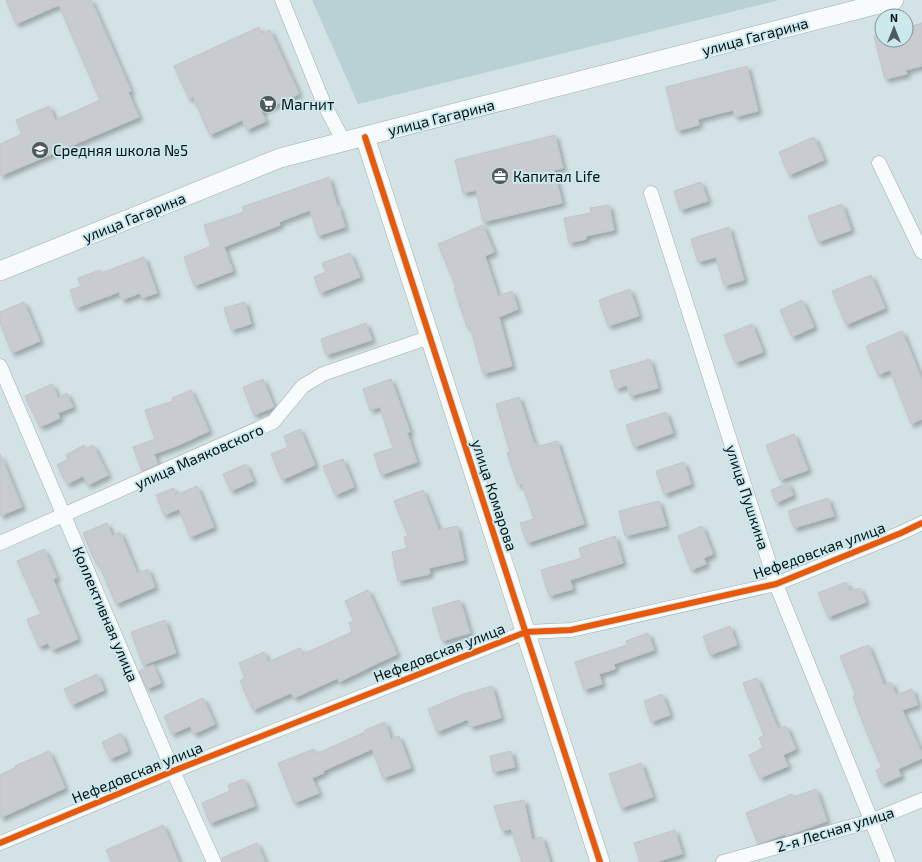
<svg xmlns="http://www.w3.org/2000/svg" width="922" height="862" viewBox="0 0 922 862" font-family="'Exo 2',sans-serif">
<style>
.green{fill:#b9d0d5}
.building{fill:#c8cbcf;stroke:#c2c5c9;filter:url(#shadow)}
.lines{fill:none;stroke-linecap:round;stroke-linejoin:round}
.street-casing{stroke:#a0acaf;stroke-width:15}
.secondary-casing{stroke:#a0acaf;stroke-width:20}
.street{stroke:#f8fbfb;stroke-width:14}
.secondary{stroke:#f8fbfb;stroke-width:19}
.cycleway-casing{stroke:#cbe8ed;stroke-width:8}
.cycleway{stroke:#e8590c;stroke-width:6}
.labels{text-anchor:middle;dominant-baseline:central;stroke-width:4;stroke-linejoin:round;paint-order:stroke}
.street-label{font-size:15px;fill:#071113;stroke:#cbe8ed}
.poi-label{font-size:15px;fill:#071113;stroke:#cbe8ed;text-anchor:start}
</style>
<defs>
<filter id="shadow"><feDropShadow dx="3.5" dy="3.5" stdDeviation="2" flood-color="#0004"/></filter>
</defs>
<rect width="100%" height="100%" fill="#d3e2e5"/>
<path class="green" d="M312 0H779L358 104Z"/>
<path class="building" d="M6 0H91L131 91 128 92 139 117 0 176V144L22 134 16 120 49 106 55 120 100 100 59 5 16 24Z
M922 23V66L906 70 907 74 885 79 874 36 882 34V40H906V28Z
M259 27 262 34 270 30 299 94 261 111 266 121 247 130 242 120 210 135 193 97 189 99 174 66Z
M747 66 758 111 735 117 733 110 698 119 699 125 677 131 666 87Z
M555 135 563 168 554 170 562 203 483 222 476 190 463 193 455 160Z
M814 137 824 160 789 175 779 152Z
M329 177 337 206H339L345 227 318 236 310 210 279 222 280 225 224 247 233 271 194 286 184 257 211 246 204 225 244 212 242 207Z
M701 182 708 201 680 210 674 191Z
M842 204 851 230 818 242 808 216Z
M609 205 614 230 586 236V239L569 243 564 218 591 213 590 208Z
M483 225 494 252 485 256 498 296 512 291 518 309 499 317 512 366 483 374 470 326 467 327 454 288 456 287 438 244Z
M729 227 744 280 724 286 716 257 698 262 691 239Z
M350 253 360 277 320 293 314 277 326 272 322 263Z
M144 257 157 293 142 298 140 293 122 300 119 292 76 308 70 290 81 286 78 278 100 270 101 273Z
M871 275 885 308 846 325 832 291Z
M630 289 639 316 608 326 599 300Z
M802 300 814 327 792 337 780 310Z
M24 302 40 341 12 353 0 323V312Z
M245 302 251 324 231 330 224 308Z
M366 323 372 340 326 355 321 339Z
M752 324 763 352 735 363 724 335Z
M902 331 922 380V419L911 424 890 370 878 375 866 346Z
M650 359 658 388 630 396 627 385 616 389 610 371Z
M263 379 274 407 254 415 243 387Z
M391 379 410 432 407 433 417 462 381 475 374 454 393 448 380 407 370 410 363 389Z
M52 384 58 398 67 393 73 407 58 413 60 418 40 427 25 396Z
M191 390 209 431 179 445 154 454 158 464 142 471 133 447 155 439 145 410 173 401 172 398Z
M519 397 534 444 536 443 537 447 557 441 584 524 527 543 520 523 534 519 522 484 518 485 507 453 510 452 496 404Z
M666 412 673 433 634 447 626 425Z
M300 429 315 465 282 480 271 454 288 447 284 436Z
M794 434 808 470 780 480 766 445Z
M84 445 85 449 93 445 108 475 88 485 83 476 67 484 57 465 68 459 66 455Z
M0 454 22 507 0 516Z
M343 459 354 487 335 495 323 466Z
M684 462 691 484 664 494 656 471Z
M246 464 253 481 231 491 223 474Z
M788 483 793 495 776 503 771 490Z
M197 486 214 527 190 537 179 509 164 515 156 495 174 488 176 495Z
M423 490 439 530 457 526 464 560 429 568 430 574 398 581 392 552 407 548 404 537 408 536 394 501Z
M828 498 834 516 794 528 788 511Z
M659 501 666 526 625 536 619 511Z
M107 523 112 536 120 532 137 573 148 569 155 587 116 604 98 562 96 563 83 533Z
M702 526 713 554 704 558 706 564 691 570 678 536Z
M615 536 623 563 570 580 573 589 549 596 541 570 582 558 579 548Z
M44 549 57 578 53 579 78 639 52 650 48 643 39 647 27 619 41 614 17 561Z
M846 582 850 591 860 588 866 602 828 617 818 593Z
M368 590 397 654 339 682 338 678 294 698 291 693 253 710 240 681 245 678 239 663 264 652 268 662 300 648 303 654 352 632 349 623 354 621 345 601Z
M460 600 470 633 442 641 432 608Z
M165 620 176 653 143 665 131 632Z
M730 626 737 645 710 655 703 636Z
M648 633 654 650 614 664 615 669 599 674 602 684 584 690 575 662 627 645 626 641Z
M868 645 884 685 891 682 896 695 912 689 918 705 902 710 922 753V758L898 769 901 776 882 784 876 770 882 767 866 731 853 696 856 695 840 656Z
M153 665 161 683 147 689 139 671Z
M97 674 104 690 72 705 64 689Z
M757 678 778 729 786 726 796 749 783 755 788 766 760 778 749 755 763 748 759 738 764 735 743 683Z
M492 686 501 718 470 727 468 719 437 732 428 709 461 695Z
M662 694 670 715 651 722 644 701Z
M203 698 215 724 194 734 190 726 172 734 164 716Z
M385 722 391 739 399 736 411 768 383 778 372 749 323 771 324 773 312 778 319 793 294 803 278 763 314 749 316 754 365 732V730Z
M121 733 128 751 110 759 102 742Z
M49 751 65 788 0 818V775L16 767 15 766Z
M511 751 515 767 493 772 490 756Z
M641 763 653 797 621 808 609 774Z
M244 779 255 806 210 823 202 803 230 791 228 785Z
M816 789 827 821 786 836 785 834 758 844 746 813 792 794 793 797Z
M524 800 532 840 542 837 550 862H522L511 829 502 831 494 806Z
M163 825 179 862H112L106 850Z
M675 830 682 854 656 862H640L634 843Z
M257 843 265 862H222V858Z"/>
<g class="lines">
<defs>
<path id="street" d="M282 0 324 104 344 142
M879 163 922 252
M651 193 776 584 888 862
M0 366 173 771 214 862
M0 543 273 422 303 386 323 374 430 337
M0 843 173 771 526 632 571 630 776 584 901 533 922 523
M723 862 871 821 922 800"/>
<path id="secondary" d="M365 137 600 862
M0 271 280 158 894 0"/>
</defs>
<use href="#street" class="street-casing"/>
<use href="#secondary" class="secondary-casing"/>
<use href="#street" class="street"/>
<use href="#secondary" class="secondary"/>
<defs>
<path id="cycleway" d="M365 137 600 862
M0 843 173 771 526 632 571 630 776 584 901 533 922 523"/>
</defs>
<use href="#cycleway" class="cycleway-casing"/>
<use href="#cycleway" class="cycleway"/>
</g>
<defs>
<symbol id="supermarket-disc" viewBox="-11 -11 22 22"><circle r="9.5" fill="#4e5a5c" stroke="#cbe8ed"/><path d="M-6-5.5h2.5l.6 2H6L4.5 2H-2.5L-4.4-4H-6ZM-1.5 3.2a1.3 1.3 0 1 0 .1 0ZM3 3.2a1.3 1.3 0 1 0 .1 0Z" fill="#fff"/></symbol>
<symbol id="school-disc" viewBox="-11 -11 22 22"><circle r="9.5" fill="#4e5a5c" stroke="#cbe8ed"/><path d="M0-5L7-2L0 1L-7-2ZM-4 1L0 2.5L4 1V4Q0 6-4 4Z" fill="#fff"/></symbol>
<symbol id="office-disc" viewBox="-11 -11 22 22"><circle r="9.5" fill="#4e5a5c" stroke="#cbe8ed"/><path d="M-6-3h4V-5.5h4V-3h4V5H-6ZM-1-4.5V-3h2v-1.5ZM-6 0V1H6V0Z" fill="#fff"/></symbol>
</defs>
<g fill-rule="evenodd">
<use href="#supermarket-disc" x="258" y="94" width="20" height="20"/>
<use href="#school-disc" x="30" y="140" width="20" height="20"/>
<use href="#office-disc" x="490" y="166" width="20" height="20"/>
</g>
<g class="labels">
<g class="street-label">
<text transform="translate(755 36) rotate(-15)">улица Гагарина</text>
<text transform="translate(441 117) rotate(-14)">улица Гагарина</text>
<text transform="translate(134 217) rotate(-22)">улица Гагарина</text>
<text transform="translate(199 456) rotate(-24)">улица Маяковского</text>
<text transform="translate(495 495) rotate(72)">улица Комарова</text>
<text transform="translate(748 497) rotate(72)">улица Пушкина</text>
<text transform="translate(819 550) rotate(-20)">Нефедовская улица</text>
<text transform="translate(106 614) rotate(67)">Коллективная улица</text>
<text transform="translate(439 652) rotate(-21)">Нефедовская улица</text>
<text transform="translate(137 772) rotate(-22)">Нефедовская улица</text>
<text transform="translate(835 829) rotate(-17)">2-я Лесная улица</text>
</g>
<g class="poi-label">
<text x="281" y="104">Магнит</text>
<text x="53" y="150">Средняя школа №5</text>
<text x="513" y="176">Капитал Life</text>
</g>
</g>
<g transform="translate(894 28)"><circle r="19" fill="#cbe8ed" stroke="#7d9296"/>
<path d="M0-3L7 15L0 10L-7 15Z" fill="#4e5a5c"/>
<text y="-6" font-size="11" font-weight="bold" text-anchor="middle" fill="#071113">N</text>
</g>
</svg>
